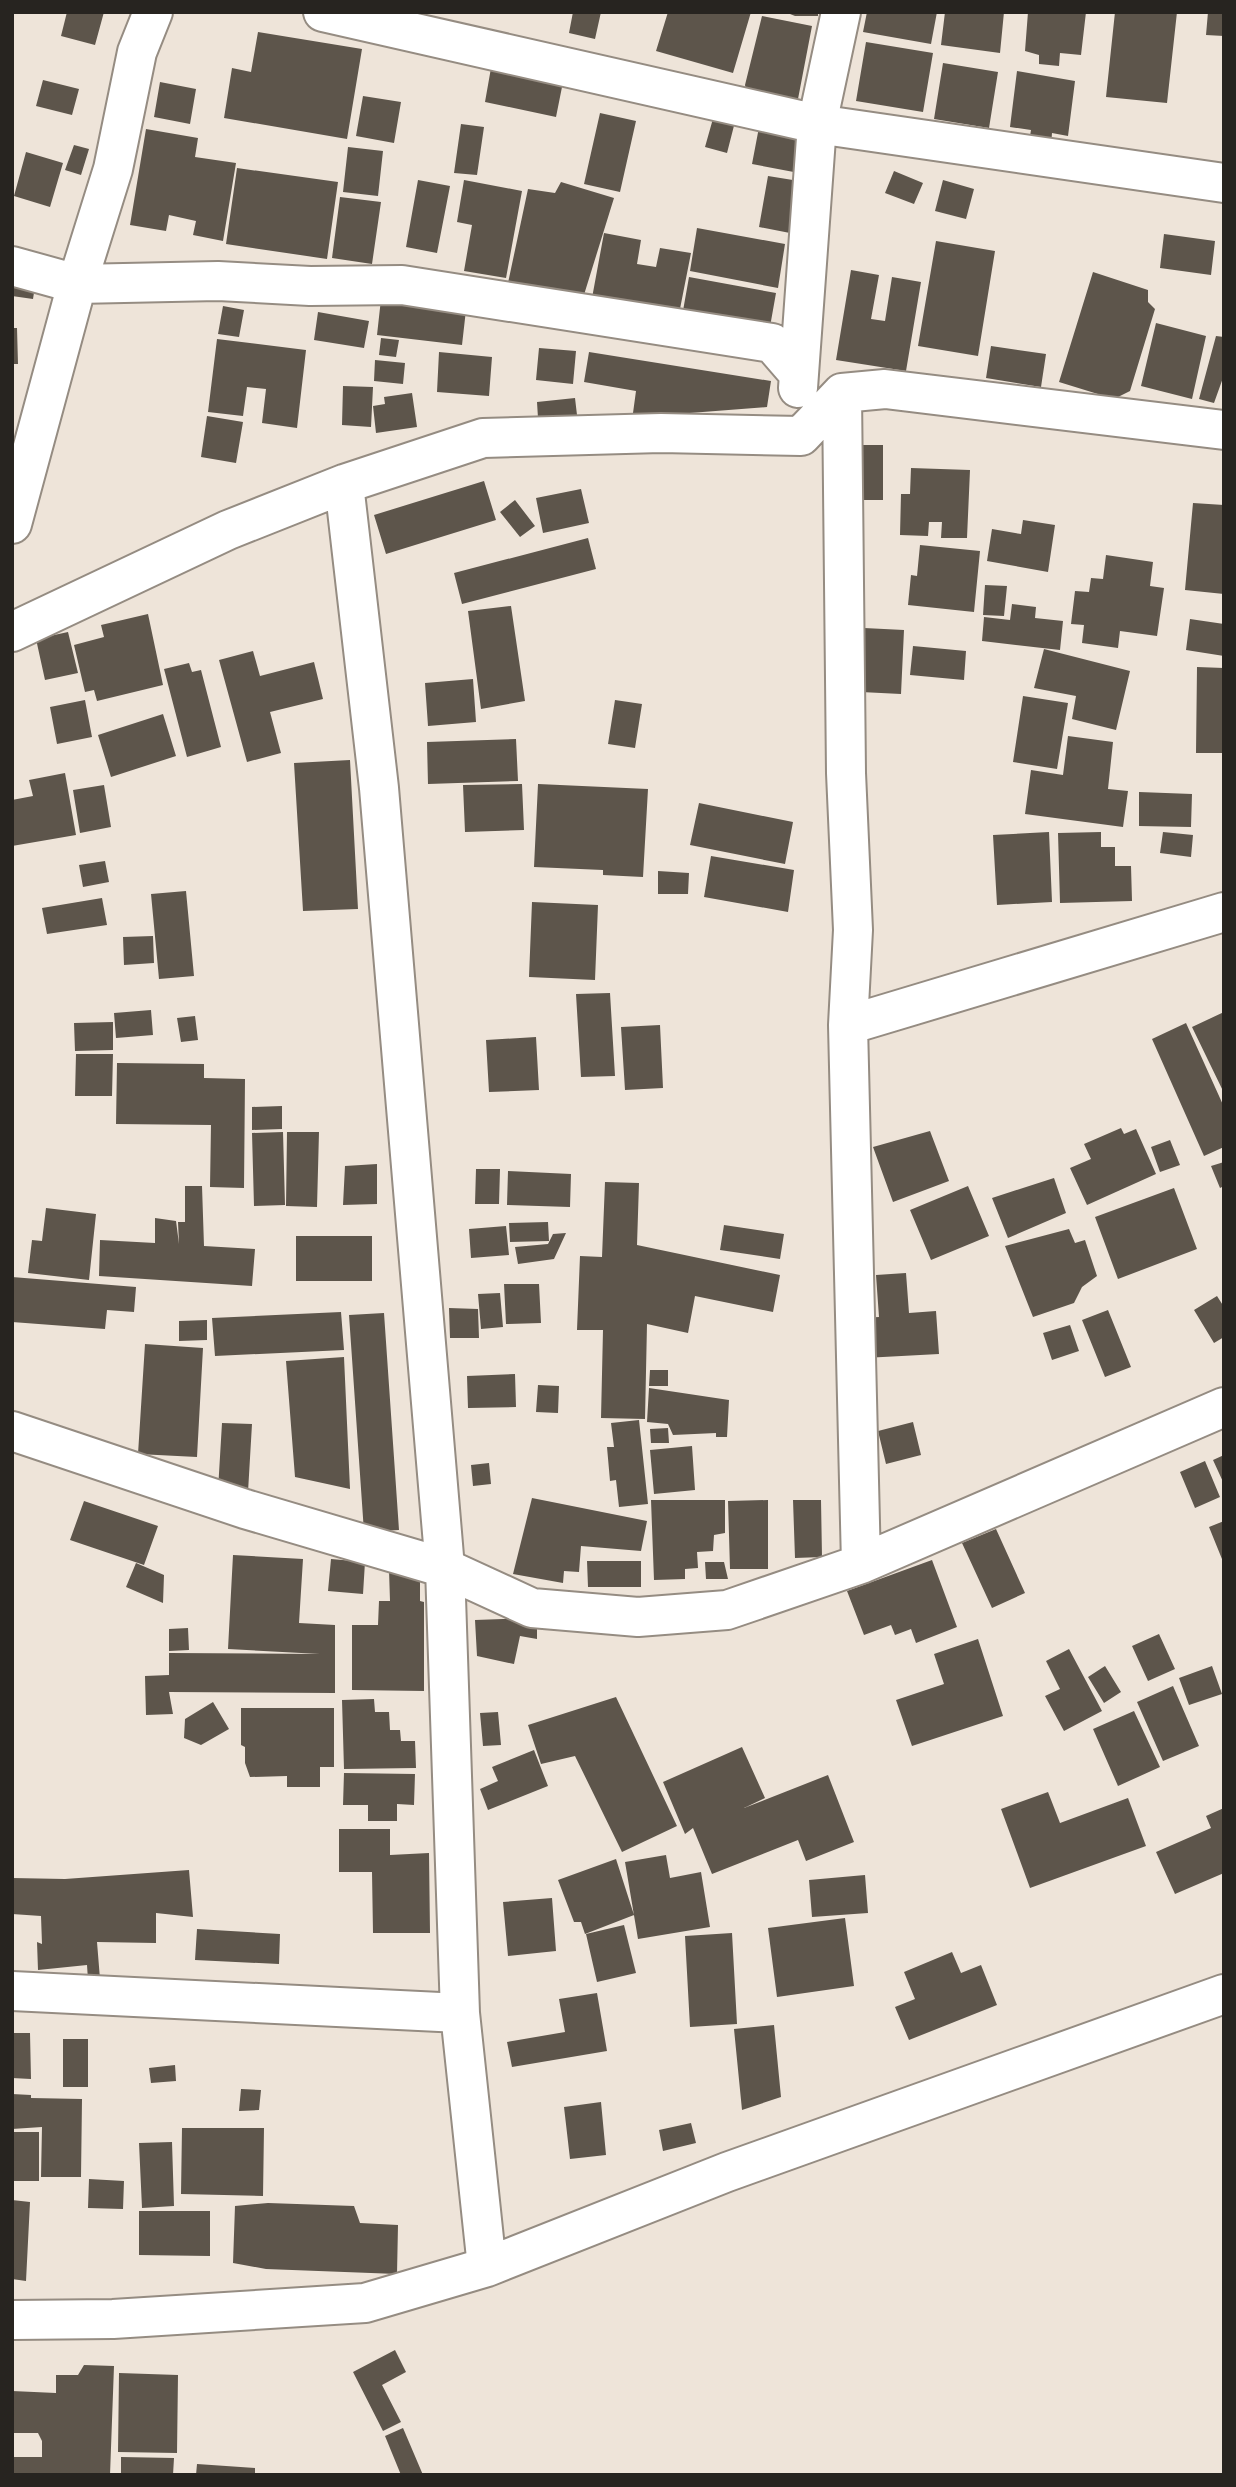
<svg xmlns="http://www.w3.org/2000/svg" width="1236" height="2487" viewBox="0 0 1236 2487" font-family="Arial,sans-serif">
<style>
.building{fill:#5d554b}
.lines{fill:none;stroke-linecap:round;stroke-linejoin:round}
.minor-casing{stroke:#958c82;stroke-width:42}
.minor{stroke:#fff;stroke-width:38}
</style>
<rect width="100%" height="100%" fill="#eee4d9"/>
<path class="building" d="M67 12H104L95 45 61 36Z
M573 12H601L595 39 569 33Z
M668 12H751L733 73 656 51Z
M785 12H818V16H795Z
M867 12H937L931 44 863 32Z
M945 12H1004L1000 53 941 45Z
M1028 12H1086L1081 55 1060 53 1059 66 1039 64V55L1025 51Z
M1115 12H1177L1167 103 1106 97Z
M1208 12H1224V36L1206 35Z
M762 16 812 26 798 99 747 94 745 85Z
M258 32 362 49 347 139 224 118 232 68 251 72Z
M866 42 933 53 923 112 856 101Z
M943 63 998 72 989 128 934 119Z
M491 68 563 82 556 117 485 102Z
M1017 71 1075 81 1068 136 1052 133 1051 146 1029 142 1031 130 1010 127Z
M43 80 79 89 72 115 36 106Z
M160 82 196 89 190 124 154 117Z
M363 96 401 102 394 143 356 136Z
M716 108 737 114 727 153 705 147Z
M600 113 636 121 620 192 584 184Z
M760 122 807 130 799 173 752 164Z
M461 124 484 127 477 175 454 173Z
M146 129 198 138 195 157 236 163 223 241 193 235 196 221 169 215 166 231 130 225Z
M74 145 89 149 81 175 65 170Z
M348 147 383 151 378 196 343 192Z
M26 152 63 163 50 207 14 196Z
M237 168 338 182 327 259 226 244Z
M894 171 923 183 914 204 885 193Z
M768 176 799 181 790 233 759 227Z
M418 180 450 186 437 253 406 247Z
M464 180 522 191 506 278 464 271 472 225 457 222Z
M943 180 974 189 966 219 935 211Z
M561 182 614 198 583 298 508 283 528 189 555 193Z
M340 197 381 202 372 264 332 258Z
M697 228 785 244 778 288 690 271Z
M604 233 641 240 637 264 656 267 660 248 691 253 679 314 592 298Z
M1164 234 1215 241 1211 275 1160 268Z
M936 241 995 251 978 356 918 346Z
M851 270 879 275 871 319 885 321 892 277 921 282 906 371 836 360Z
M1093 272 1148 290V302L1155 309 1130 391 1114 399 1059 382Z
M12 276 36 280 33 299 12 296Z
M689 277 776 293 768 338 681 322Z
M382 290 467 301 462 345 377 335Z
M223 306 244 310 239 337 218 334Z
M318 312 369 321 364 348 314 340Z
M1156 323 1206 336 1192 399 1141 386Z
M12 328H17L18 364H12Z
M1216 336 1224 337V375L1214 403 1199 399Z
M381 338 399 340 396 357 379 355Z
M217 339 306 350 297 428 262 423 266 389 247 387 243 416 208 412Z
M991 346 1046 354 1041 387 986 378Z
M539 348 576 351 573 384 536 380Z
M439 352 492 357 489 396 437 392Z
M589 352 771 381 767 407 651 416 633 413 636 391 584 382Z
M375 360 405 363 403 384 374 381Z
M343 386 373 387 371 427 342 425Z
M412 393 417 427 376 433 373 406 385 404 384 397Z
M575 398 577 415 538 418 537 402Z
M207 416 243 422 236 463 201 457Z
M857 445H883V500H856Z
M911 468 970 470 967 538H941L942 522H929L928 536 900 535 901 494H910Z
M484 481 496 520 386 554 374 515Z
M581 489 589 523 543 533 536 498Z
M515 500 535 526 520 537 500 512Z
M1193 503 1224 505V594L1185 590Z
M1023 520 1055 525 1048 572 987 561 992 529 1021 534Z
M588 538 596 569 462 604 454 573Z
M920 545 980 551 974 612 908 605 911 575 917 576Z
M1106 555 1153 562 1150 586 1164 588 1157 636 1120 631 1118 648 1082 643 1084 625 1071 624 1075 591 1089 592 1091 578 1103 579Z
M985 585 1007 586 1004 616 983 615Z
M1012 604 1036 607 1035 618 1063 621 1060 650 982 641 984 617 1010 620Z
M511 606 525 701 481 709 468 611Z
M148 614 163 685 97 701 94 690 85 692 74 645 104 637 101 625Z
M1190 619 1224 624V656L1186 650Z
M864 628 904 630 901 694 861 692Z
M68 632 78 673 45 680 36 639Z
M913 646 966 651 964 680 910 675Z
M1044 649 1130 671 1116 730 1072 719 1076 696 1034 688Z
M253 651 260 676 314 662 323 699 270 712 281 753 247 762 219 660Z
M189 663 192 672 201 670 221 747 187 757 164 669Z
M1197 667 1224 668V753H1196Z
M473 679 476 722 428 726 425 683Z
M1023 696 1068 703 1057 769 1013 762Z
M85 700 92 737 57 744 50 707Z
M615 700 642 704 635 748 608 744Z
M163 714 176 756 111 777 98 735Z
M1068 736 1113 742 1108 789 1128 791 1123 827 1025 814 1031 770 1063 775Z
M516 739 518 781 428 784 427 742Z
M350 760 358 909 303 911 294 763Z
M65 773 76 835 12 846V800L33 796 29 780Z
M522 784 524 830 465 832 463 785Z
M538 784 648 789 643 877 603 875V870L534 867Z
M104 785 111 827 80 833 73 790Z
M1139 792 1192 794 1191 827 1139 826Z
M699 803 793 822 785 864 690 845Z
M1049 832 1052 902 997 905 993 835Z
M1101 832V847H1115V866H1131L1132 901 1060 903 1058 833Z
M1163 832 1193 835 1191 857 1160 853Z
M711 856 794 870 788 912 704 897Z
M105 861 109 882 83 887 79 865Z
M658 871 689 873 688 894H658Z
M186 891 194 976 159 979 151 894Z
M102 898 107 925 47 934 42 908Z
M532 902 598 905 595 980 529 977Z
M153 936 154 963 124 965 123 937Z
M610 993 615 1076 581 1077 576 994Z
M151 1010 153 1035 116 1038 114 1013Z
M1224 1012V1093L1192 1027Z
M195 1016 198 1040 181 1042 177 1018Z
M113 1022V1050L75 1051 74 1023Z
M1186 1023 1224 1107V1147L1204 1156 1152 1039Z
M660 1025 663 1088 625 1090 621 1027Z
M536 1037 539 1090 489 1092 486 1040Z
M76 1054H113L112 1096H75Z
M117 1063 204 1064V1078L245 1079 244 1188 210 1187 211 1125 116 1124Z
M282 1106V1129L252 1130V1107Z
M1121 1128 1124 1134 1136 1129 1156 1174 1087 1205 1070 1168 1091 1159 1084 1144Z
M930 1131 949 1181 893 1202 873 1147Z
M283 1132 285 1205 254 1206 252 1133Z
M287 1132H319L317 1207 286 1206Z
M1170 1140 1180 1165 1160 1172 1151 1147Z
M1224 1162V1186L1220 1188 1211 1166Z
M377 1164V1204L343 1205 345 1166Z
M476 1169H500L499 1204H475Z
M508 1171 571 1174 570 1207 507 1205Z
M1054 1178 1066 1213 1008 1238 992 1198Z
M605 1182 639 1183 637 1245 780 1275 773 1312 695 1296 688 1333 647 1324 645 1419 601 1418 603 1330H577L580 1256 602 1257Z
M185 1186H202L204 1246 255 1249 252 1286 99 1276 100 1240 155 1243V1218L176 1221 179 1244 178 1222H185Z
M968 1186 989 1236 931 1260 910 1210Z
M1174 1188 1197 1249 1118 1279 1095 1217Z
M46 1208 96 1214 89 1280 28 1273 32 1240 42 1241Z
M548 1222 549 1241 510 1242 509 1223Z
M724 1225 784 1234 780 1259 720 1250Z
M506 1226 509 1255 471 1258 469 1229Z
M1069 1229 1075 1243 1085 1240 1097 1276 1082 1287 1074 1303 1033 1317 1005 1246Z
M566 1233 554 1259 518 1264 515 1247 548 1244 553 1234Z
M296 1236H372V1281H296Z
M906 1273 909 1313 936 1311 939 1354 864 1358 862 1318 879 1317 876 1275Z
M12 1277 136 1287 134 1312 107 1310 105 1329 12 1322Z
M504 1284H539L541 1323 506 1324Z
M500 1293 503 1327 481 1329 478 1294Z
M1217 1296 1224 1307V1337L1214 1343 1194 1310Z
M449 1308 478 1309 479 1338H450Z
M1108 1310 1131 1367 1105 1377 1082 1320Z
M341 1312 344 1350 215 1356 212 1318Z
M384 1313 399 1530 364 1532 349 1315Z
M207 1320V1340L179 1341V1321Z
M1070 1325 1079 1351 1052 1360 1043 1333Z
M145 1344 203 1348 197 1457 138 1454Z
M344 1357 350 1489 295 1477 286 1361Z
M650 1370H668V1386H649Z
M515 1374 516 1407 468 1408 467 1376Z
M538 1385 559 1386 558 1413 536 1412Z
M649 1388 729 1400 727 1437H716V1433L673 1435 668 1424 647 1422Z
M639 1420 648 1504 619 1507 616 1480 610 1481 607 1447H614L611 1423Z
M913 1422 921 1455 886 1464 878 1431Z
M222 1423 252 1424 248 1492 218 1490Z
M668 1428 669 1443H651L650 1429Z
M692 1446 695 1490 654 1494 650 1450Z
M1224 1455V1484L1213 1460Z
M1205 1461 1220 1497 1195 1508 1180 1472Z
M489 1463 491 1484 473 1486 471 1465Z
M532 1498 647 1521 641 1551 581 1546 579 1572 564 1571 563 1583 513 1574Z
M651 1500H725V1533L714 1535 713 1551 697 1552 698 1568 685 1569V1579L654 1580Z
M768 1500V1569H730L728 1501Z
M793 1500H821L822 1557 795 1558Z
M84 1501 158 1526 144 1565 70 1540Z
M1224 1521V1564L1209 1527Z
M996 1529 1025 1593 992 1608 962 1543Z
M233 1555 303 1559 299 1623 335 1625V1693L169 1692 173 1714 146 1715 145 1676 169 1675V1653L320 1654 228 1649Z
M331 1559 365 1562 363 1594 328 1591Z
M932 1560 957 1627 916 1643 911 1629 895 1635 891 1625 864 1635 847 1591Z
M587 1561H641V1587H588Z
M705 1562H724L728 1579H706Z
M136 1563 164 1575 163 1603 126 1587Z
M420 1569V1601L424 1602V1691L352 1690V1625H378L379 1601H390L389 1570Z
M537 1618V1639L520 1636 514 1664 477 1656 475 1620Z
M188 1628 189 1650 169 1651V1629Z
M1159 1634 1175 1669 1148 1681 1132 1646Z
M978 1639 1003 1716 912 1746 896 1700 944 1684 934 1654Z
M1069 1649 1102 1711 1064 1731 1045 1696 1060 1689 1046 1661Z
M1105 1666 1121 1692 1104 1703 1088 1677Z
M1212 1666 1222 1694 1189 1705 1179 1678Z
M1173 1686 1199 1746 1163 1761 1137 1702Z
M616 1697 677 1826 622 1852 575 1756 541 1764 528 1725Z
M374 1699 375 1712H389L390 1730H400L401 1741H415L416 1768 344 1769 342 1700Z
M213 1702 229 1729 201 1745 184 1738 185 1719Z
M241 1708H334V1767H320V1787H287V1776L250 1777 245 1763V1747L241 1745Z
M1134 1711 1160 1767 1118 1786 1093 1729Z
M498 1712 501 1745 483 1746 480 1713Z
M742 1747 765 1798 744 1808 828 1775 854 1842 806 1861 798 1840 712 1874 693 1828 685 1834 663 1782Z
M534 1750 548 1786 488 1810 480 1789 498 1781 492 1767Z
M344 1773 415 1774 414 1805 397 1804V1821H368V1805H343Z
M1048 1792 1060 1823 1128 1798 1146 1846 1030 1888 1001 1809Z
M1224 1808V1873L1175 1894 1156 1852 1211 1828 1206 1816Z
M339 1829H390V1855L429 1853 430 1933H373L372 1872H339Z
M666 1855 670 1878 701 1872 710 1927 638 1939 625 1862Z
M616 1859 634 1915 585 1934 581 1922H574L558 1880Z
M189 1870 193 1917 156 1913V1943L97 1942 100 1979 88 1980 87 1965 38 1970 37 1942 42 1944 41 1916 12 1914V1878L65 1879Z
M865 1875 868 1913 812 1917 809 1880Z
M552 1898 556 1951 508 1956 503 1902Z
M845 1918 854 1986 777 1997 768 1928Z
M624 1925 636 1973 597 1982 586 1934Z
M197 1929 280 1934 279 1964 195 1960Z
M732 1933 737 2024 690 2027 685 1936Z
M952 1952 961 1973 981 1965 997 2005 909 2040 895 2007 915 1999 904 1972Z
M597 1993 607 2051 512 2067 507 2042 565 2032 559 1999Z
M774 2025 781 2097 742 2110 734 2029Z
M12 2033H30L31 2079 12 2078Z
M63 2039H88V2087H63Z
M175 2065 176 2081 151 2083 149 2068Z
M241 2089 261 2090 259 2110 239 2111Z
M12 2094 31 2095V2098L82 2099 81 2177H41L42 2127 12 2129Z
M601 2102 606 2155 570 2159 564 2107Z
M691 2123 696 2143 663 2151 659 2130Z
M182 2128H264L263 2196 181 2194Z
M12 2132H39V2181H12Z
M172 2142 174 2206 142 2208 139 2143Z
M89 2179 124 2181 123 2209 88 2208Z
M12 2200 30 2202 26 2281 12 2279Z
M268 2203 354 2206 360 2223 398 2225 397 2274 266 2269 233 2263 235 2206Z
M139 2211H210V2256L139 2255Z
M395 2350 406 2372 382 2385 401 2422 383 2431 353 2372Z
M84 2365 114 2366 110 2475H12V2457H42V2441L38 2433H12V2391L56 2393V2375H78Z
M119 2373 178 2375 177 2453 118 2452Z
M403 2428 423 2475H401L385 2436Z
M121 2457 174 2458 173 2475H121Z
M197 2464 255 2468V2475H196Z"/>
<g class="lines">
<defs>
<path id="minor" d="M323 12 817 124 1224 183
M12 266 77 284 218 281 310 286 402 285 772 343 798 373
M798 388 817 124 841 12
M842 393 846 773 853 930 848 1025 861 1564
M344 484 379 788 445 1568 460 2013 487 2267
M12 524 77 284 113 169 137 52 153 12
M12 632 228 530 344 484 483 438 661 433 801 436 842 393 885 389 1224 430
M848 1025 1224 912
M12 1431 245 1509 445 1568 532 1608 638 1617 727 1610 861 1564 1224 1407
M12 1991 460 2013
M12 2320 113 2319 365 2303 487 2267 727 2172 1224 1994"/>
</defs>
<use href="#minor" class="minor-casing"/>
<use href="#minor" class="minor"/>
</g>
<rect width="1236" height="2487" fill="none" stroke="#272420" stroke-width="28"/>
</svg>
